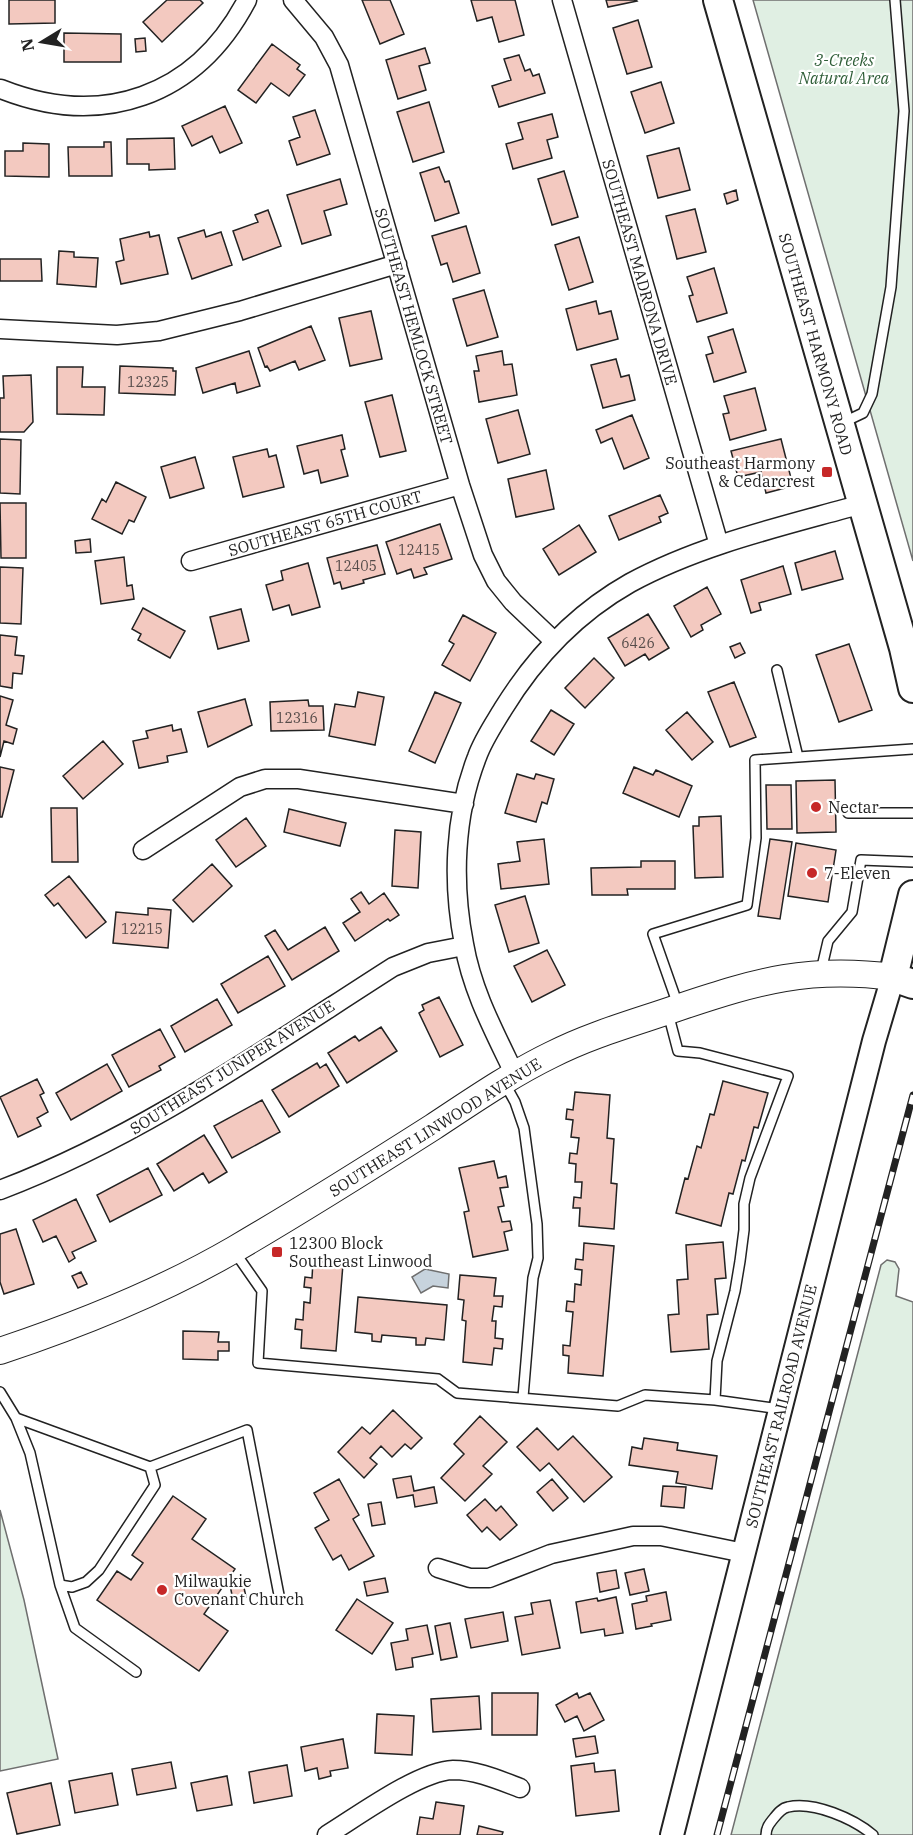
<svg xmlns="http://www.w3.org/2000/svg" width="913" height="1835" viewBox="0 0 913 1835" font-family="'IBM Plex Serif',serif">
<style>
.green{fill:#e0efe3;stroke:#6f6f6f;stroke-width:1.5}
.water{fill:#c7d3dd;stroke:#6f6f6f;stroke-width:1.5}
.building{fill:#f3c9c0;stroke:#222;stroke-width:1.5}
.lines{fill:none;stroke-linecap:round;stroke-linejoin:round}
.service-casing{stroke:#222;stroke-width:12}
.minor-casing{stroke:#222;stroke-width:21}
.tertiary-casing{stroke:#222;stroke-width:26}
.secondary-casing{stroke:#222;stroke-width:28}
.primary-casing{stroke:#222;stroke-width:32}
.service{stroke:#fff;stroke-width:9}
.minor{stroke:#fff;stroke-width:18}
.tertiary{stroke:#fff;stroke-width:22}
.secondary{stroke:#fff;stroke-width:26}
.primary{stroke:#fff;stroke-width:28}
.rail-casing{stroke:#222;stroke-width:7}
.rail{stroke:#fff;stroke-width:4.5;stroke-dasharray:14;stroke-linecap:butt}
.poi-dot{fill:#c62828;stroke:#fff;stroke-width:2}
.labels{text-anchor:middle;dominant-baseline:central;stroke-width:4.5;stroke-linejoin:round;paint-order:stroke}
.number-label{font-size:14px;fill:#564c4a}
.park-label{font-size:16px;font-style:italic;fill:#2f5e38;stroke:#fff}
.street-label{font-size:16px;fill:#222;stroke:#fff}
.poi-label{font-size:16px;fill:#222;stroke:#fff;text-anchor:start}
</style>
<rect width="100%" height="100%" fill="#fff"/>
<path class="green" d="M753 0H913V561Z
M887 1260 895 1262 899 1269 896 1296 913 1302V1835H731L881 1265Z
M0 1510 24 1600 58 1759 0 1771Z"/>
<path class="water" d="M425 1269 449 1274 448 1288 433 1286 421 1293 412 1277Z"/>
<path class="building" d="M9 0H55V23L9 24Z
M167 0H200L203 3 162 42 143 22Z
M362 0H390L404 34 380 44Z
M471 0H515L524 35 499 42 492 17 477 21Z
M606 0H636L637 1 608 7Z
M638 20 652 67 627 74 613 28Z
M64 33 121 34V62H64Z
M145 38 146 51 136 52 135 39Z
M272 44 300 65 297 69 305 75 289 96 271 83 256 103 238 90Z
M425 48 430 63 419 66 426 90 398 99 386 60Z
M519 55 525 71 530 69 533 76 539 74 545 93 499 107 492 86 511 80 504 59Z
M661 82 674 123 645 133 631 92Z
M429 102 444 152 413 162 397 112Z
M225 106 242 143 220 153 212 136 192 146 182 126Z
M315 110 330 154 297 165 289 141 300 137 293 117Z
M552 114 558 137 547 140 552 158 513 169 506 144 523 139 518 123Z
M174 138 175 169 149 170V164H127V139Z
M104 142H111L112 176H69L68 147H104Z
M23 143 49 144V177L5 176V151H23Z
M679 148 690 190 658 198 647 156Z
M439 167 445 182 449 181 459 213 435 221 420 173Z
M564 171 578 217 552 225 538 179Z
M340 179 347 204 324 211 331 235 302 244 287 195Z
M736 190 738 200 727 204 724 194Z
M695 209 706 252 677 259 666 216Z
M268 210 281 246 243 260 233 231 258 222 255 215Z
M466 226 480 273 453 282 447 263 441 265 432 236Z
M204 230 206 237 221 232 232 265 192 279 178 238Z
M149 232 150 237 159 235 168 274 121 284 116 262 124 260 120 239Z
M579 237 593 282 569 290 555 245Z
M59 251 74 252V257L98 258 96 287 57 284Z
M0 259H41L42 281H0Z
M714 268 727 313 697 322 689 296 693 295 687 277Z
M484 290 498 337 467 346 453 299Z
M596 301 599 314 611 311 618 339 577 350 566 309Z
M371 311 382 359 350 366 339 318Z
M311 326 325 360 299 370 295 361 270 371 267 366 265 367 258 348Z
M733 329 746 372 714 382 706 355 713 353 708 337Z
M249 351 260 386 237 393 235 383 203 393 196 368Z
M502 351 504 365 512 364 517 395 479 402 474 371H479L476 356Z
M616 359 621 377 629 375 635 400 603 408 591 365Z
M120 366 173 368V371H176L175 395 119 393Z
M57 367H83L82 387H105L104 415 57 414Z
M31 375 33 422 24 432H0V398H4L3 376Z
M755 388 766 430 730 440 723 414 729 413 724 396Z
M392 395 406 451 380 457 365 402Z
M518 410 530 454 498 463 486 419Z
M632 415 649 458 624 469 612 438 601 443 596 430Z
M342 435 345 449 341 450 348 476 321 483 318 470 304 474 297 446Z
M0 439 21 440 20 494 0 493Z
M781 439 793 486 766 493 761 472 738 477 731 451Z
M267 449 269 457 276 455 284 487 243 497 233 457Z
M195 457 204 488 170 498 161 467Z
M546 470 554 509 516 517 508 479Z
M116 482 146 497 134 522 129 520 122 534 92 519 102 499 106 502Z
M660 495 668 513 659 517 661 522 619 540 609 516Z
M0 503H26V558H1Z
M440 524 452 559 424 568 427 574 414 578 411 569 397 574 386 542Z
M579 525 596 552 559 575 543 549Z
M90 539 91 552 76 553 75 541Z
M377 545 385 574 363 580 364 583 342 589 340 582 334 584 327 558Z
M835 551 843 579 802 590 795 563Z
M124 557 127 586 132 585 134 599 101 604 95 561Z
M308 563 320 607 292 615 289 605 273 610 266 585 283 580 281 571Z
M783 566 791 594 759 603 761 610 751 613 741 580Z
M0 567 23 568 21 624 0 623Z
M707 587 721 614 701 625 703 630 691 637 674 606Z
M143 608 185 631 170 658 138 640 141 634 132 629Z
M241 609 249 641 218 649 210 617Z
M648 614 669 648 649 660 645 654 625 666 608 638Z
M463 615 496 633 470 681 442 665 454 644 449 641Z
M0 635 17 637 15 655 24 656 22 674 13 673 12 688 0 686Z
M740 643 745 653 735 658 730 647Z
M849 644 872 710 839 722 816 655Z
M594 658 614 678 585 708 565 688Z
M734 682 756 737 730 747 708 692Z
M358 692 384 697 375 745 329 736 335 704 355 707Z
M435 692 461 703 435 763 409 751Z
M0 696 13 700 6 725 17 729 13 744 4 741 0 757Z
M245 699 252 725 208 747 198 712Z
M308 700 309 706H323L324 730 271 731 270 702Z
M551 710 574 724 554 755 531 741Z
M687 712 713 742 692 760 666 730Z
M172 725 173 731 181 729 187 752 167 756 168 762 139 768 133 741 148 738 146 731Z
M103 741 123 764 83 799 63 776Z
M0 767 14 770 2 817H0Z
M634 767 653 775 656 770 692 786 679 817 623 793Z
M517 774 534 779 536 774 554 779 547 804 542 802 536 822 505 813Z
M835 780 836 832 797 833 796 781Z
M766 785H791L792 829H767Z
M51 808H77L78 862H52Z
M289 809 346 823 340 846 284 832Z
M721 816 723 877 695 878 693 826H699V817Z
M246 818 266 846 236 867 216 840Z
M395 830 421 832 418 888 392 886Z
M544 839 549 884 501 889 498 864 520 861 517 842Z
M770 839 792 842 780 919 758 916Z
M796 843 836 850 828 902 788 896Z
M641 861H675V889H627L628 895H592L591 868 641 867Z
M212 864 232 886 193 922 173 900Z
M69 876 106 922 86 938 58 903 54 906 45 895Z
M361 892 369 904 384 893 399 915 390 921 388 919 355 941 343 923 360 912 351 899Z
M525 896 539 943 509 952 495 905Z
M148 908 171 910 168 948 113 943 116 912 148 915Z
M325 927 339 951 292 980 265 936 275 930 288 950Z
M547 950 565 985 532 1002 514 966Z
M268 956 285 986 238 1013 221 984Z
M439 997 463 1045 440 1057 419 1013 424 1010 422 1005Z
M217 999 232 1025 185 1052 171 1026Z
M381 1027 397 1051 347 1083 328 1053 355 1036 359 1041Z
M160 1029 175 1057 159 1066 161 1070 129 1087 112 1055Z
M317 1063 320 1068 326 1064 339 1086 289 1117 272 1090Z
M107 1064 122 1091 71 1120 56 1093Z
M37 1079 44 1093 40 1095 48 1112 37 1118 41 1126 18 1137 0 1097Z
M723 1081 768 1093 758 1128 754 1127 745 1161 742 1160 733 1194 729 1193 721 1226 676 1213 685 1178 688 1179 697 1146 701 1148 710 1114 714 1115Z
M575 1092 610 1095 607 1138 614 1139 611 1183 617 1184 614 1229 579 1226 580 1208H573L574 1197 581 1198 582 1182H575L576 1164 569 1163 570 1153 577 1154 579 1138 571 1137 573 1120 566 1119 567 1109 573 1110Z
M262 1100 280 1132 232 1158 214 1126Z
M204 1135 227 1172 209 1183 203 1173 174 1191 157 1164Z
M494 1161 498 1178 506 1176 508 1187 500 1188 504 1206 498 1207 502 1222 510 1221 512 1230 504 1232 508 1250 473 1257 464 1212 469 1211 459 1168Z
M148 1168 162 1195 110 1222 97 1195Z
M76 1199 96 1241 72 1252 75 1258 69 1262 56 1236 43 1242 33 1220Z
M16 1229 34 1284 4 1294 0 1282V1234Z
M723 1242 726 1278 715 1279 718 1314 707 1315 709 1349 671 1352 668 1315 679 1314 677 1280 688 1279 686 1245Z
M584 1243 614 1246 603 1376 568 1373 569 1356 563 1355V1345L570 1346 573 1312 566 1311 567 1301 574 1302 575 1284 581 1285 582 1270 575 1269 576 1259 583 1260Z
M313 1261 343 1264 336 1351 301 1348 302 1330 295 1329 296 1319 303 1320 304 1302 310 1303 311 1288 304 1287 305 1277 312 1278Z
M81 1272 87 1284 78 1288 72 1276Z
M460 1275 496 1278 494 1296H503L502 1307 494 1306 492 1321H496L495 1338 503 1339 502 1349 494 1348 492 1365 463 1362 466 1321 462 1320 464 1300 458 1299Z
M358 1297 447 1305 444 1340 426 1338 425 1345H416V1338L382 1335 381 1342 372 1341V1334L355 1332Z
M183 1331 219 1332 218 1342H229V1351H218V1360L183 1359Z
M393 1410 422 1438 411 1449 405 1444 392 1457 381 1446 370 1458 377 1464 364 1478 338 1452 362 1427 370 1434Z
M480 1416 507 1442 483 1466 492 1474 465 1501 441 1478 464 1454 454 1444Z
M537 1428 558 1450 573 1436 612 1477 584 1502 549 1463 540 1471 517 1447Z
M644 1438 678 1443 677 1450 717 1456 712 1489 676 1483 678 1472 629 1465 632 1447 642 1449Z
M411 1476 414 1491 434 1487 437 1503 415 1507 413 1495 397 1498 393 1479Z
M339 1479 359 1515 353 1519 374 1556 349 1570 341 1555 333 1560 315 1528 329 1520 314 1493Z
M552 1479 568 1498 553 1511 537 1492Z
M663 1486 686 1487 684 1508 661 1506Z
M173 1496 206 1519 192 1539 235 1569 204 1614 228 1631 199 1671 97 1600 117 1571 131 1580 143 1563 132 1555Z
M485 1499 496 1511 501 1506 517 1525 500 1540 487 1527 482 1532 467 1515Z
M381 1502 385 1524 372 1526 368 1504Z
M644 1569 649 1591 630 1595 625 1573Z
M616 1570 619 1588 600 1592 597 1573Z
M385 1578 388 1592 367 1596 364 1582Z
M243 1583 246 1597 233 1600 230 1585Z
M666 1592 671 1620 651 1624 652 1626 636 1629 632 1604 647 1601 646 1596Z
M616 1597 623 1633 605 1636 604 1629 581 1633 576 1602 597 1598 598 1601Z
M357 1599 393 1623 372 1654 336 1630Z
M550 1600 560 1648 522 1655 515 1617 533 1614 531 1603Z
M503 1612 508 1641 471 1648 465 1619Z
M450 1623 457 1657 441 1660 435 1626Z
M427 1625 433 1654 412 1658 413 1667 396 1670 391 1643 408 1640 406 1629Z
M492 1693H538L537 1735H492Z
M577 1693 579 1698 590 1693 604 1720 584 1731 577 1716 565 1722 556 1705Z
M479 1696 481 1729 433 1732 431 1699Z
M377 1714 414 1716 412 1755 375 1753Z
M595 1736 598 1753 576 1757 573 1739Z
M343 1739 348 1768 330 1771 331 1776 319 1779 317 1768 305 1771 301 1747Z
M171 1762 176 1788 137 1795 132 1769Z
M594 1763 595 1772 615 1770 619 1811 576 1816 571 1766Z
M287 1765 292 1796 254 1803 249 1772Z
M112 1773 118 1805 75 1813 69 1781Z
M227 1776 232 1805 197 1811 191 1783Z
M51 1783 60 1825 17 1834 7 1793Z
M436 1802 464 1806 460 1835H417L420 1817 433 1819Z
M479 1826 503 1832 502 1835H477Z"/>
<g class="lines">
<defs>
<path id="service" d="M844 422 863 413 872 394 891 287 904 111 895 0
M777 670 798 757
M848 813H913
M821 971 828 941 852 912 861 860 913 862
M678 1005 653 934 747 905 756 838 755 760 913 749
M668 1013 678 1051 700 1053 788 1076 750 1178 744 1204V1230L740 1261 735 1291 717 1361 715 1400
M505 1084 515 1102 524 1128 537 1224 538 1258 533 1278 523 1397
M234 1251 262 1291 258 1363 438 1379 457 1393 618 1406 645 1395 715 1400 780 1409
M0 1392 16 1418 30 1453 60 1585 75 1628 136 1672
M16 1418 150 1467 155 1485 99 1570 86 1582 72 1587 60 1585
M150 1467 247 1430 279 1595
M766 1835C766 1828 769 1824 774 1818 778 1813 782 1808 788 1807 814 1801 854 1819 873 1835"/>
<path id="minor" d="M293 0 324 37 339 65 460 485 483 555 496 581 513 602 554 641
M562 0 719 545
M1 89C102 129 196 97 247 0
M0 329 117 335 159 331 240 311 397 264
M191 561 460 485
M143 850 240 787 265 779H299L464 804
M515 1075C495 1033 472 991 464 944 452 883 454 816 477 757 483 740 494 724 503 709 535 657 577 613 630 583 702 544 784 526 862 504
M0 1190C142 1136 266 1048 393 967L428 953 464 946
M438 1568 470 1578H489L551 1554 633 1536H661L744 1553
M327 1835C358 1816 419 1771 453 1770 476 1770 499 1780 520 1788"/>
<path id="tertiary" d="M672 1835 874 1041 893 977"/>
<path id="secondary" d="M0 1351C81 1324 161 1292 235 1249 302 1210 367 1169 433 1127 471 1102 510 1075 551 1055 592 1034 637 1022 680 1007 758 981 809 966 893 977"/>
<path id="primary" d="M718 0 904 648 913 688
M913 895 893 977 913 984"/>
</defs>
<use href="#service" class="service-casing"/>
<use href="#minor" class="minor-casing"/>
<use href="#tertiary" class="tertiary-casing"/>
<use href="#secondary" class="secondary-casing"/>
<use href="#primary" class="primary-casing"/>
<use href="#service" class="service"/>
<use href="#minor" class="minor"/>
<use href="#tertiary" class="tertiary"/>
<use href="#secondary" class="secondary"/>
<use href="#primary" class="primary"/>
<defs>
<path id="rail" d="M717 1835 913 1095"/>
</defs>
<use href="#rail" class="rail-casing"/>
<use href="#rail" class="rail"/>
</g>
<g class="poi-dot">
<rect x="821" y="466" width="12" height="12" rx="3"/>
<circle cx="816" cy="807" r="6"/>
<circle cx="812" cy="873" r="6"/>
<rect x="271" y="1246" width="12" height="12" rx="3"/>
<circle cx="162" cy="1590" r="6"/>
</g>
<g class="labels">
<g class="number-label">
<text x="148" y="382">12325</text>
<text x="419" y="550">12415</text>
<text x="356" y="566">12405</text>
<text x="638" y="643">6426</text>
<text x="297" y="718">12316</text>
<text x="142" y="929">12215</text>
</g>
<g class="park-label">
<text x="844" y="60">3-Creeks<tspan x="844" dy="18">Natural Area</tspan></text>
</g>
<g class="street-label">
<text transform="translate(640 272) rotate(74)">SOUTHEAST MADRONA DRIVE</text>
<text transform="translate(414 326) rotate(74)">SOUTHEAST HEMLOCK STREET</text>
<text transform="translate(816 344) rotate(74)">SOUTHEAST HARMONY ROAD</text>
<text transform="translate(325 523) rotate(-16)">SOUTHEAST 65TH COURT</text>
<text transform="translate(232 1067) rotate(-32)">SOUTHEAST JUNIPER AVENUE</text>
<text transform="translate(435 1127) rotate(-32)">SOUTHEAST LINWOOD AVENUE</text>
<text transform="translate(781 1406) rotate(-76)">SOUTHEAST RAILROAD AVENUE</text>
</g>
<g class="poi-label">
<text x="815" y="463" text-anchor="end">Southeast Harmony<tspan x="815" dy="18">&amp; Cedarcrest</tspan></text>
<text x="828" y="807">Nectar</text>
<text x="824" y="873">7-Eleven</text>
<text x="289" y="1243">12300 Block<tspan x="289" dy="18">Southeast Linwood</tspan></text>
<text x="174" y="1581">Milwaukie<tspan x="174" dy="18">Covenant Church</tspan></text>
</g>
</g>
<g transform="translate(42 42) rotate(259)" stroke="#ffffff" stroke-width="4.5" paint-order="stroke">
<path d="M0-4.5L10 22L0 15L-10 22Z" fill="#222222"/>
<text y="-9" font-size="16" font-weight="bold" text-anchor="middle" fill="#222222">N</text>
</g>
</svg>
